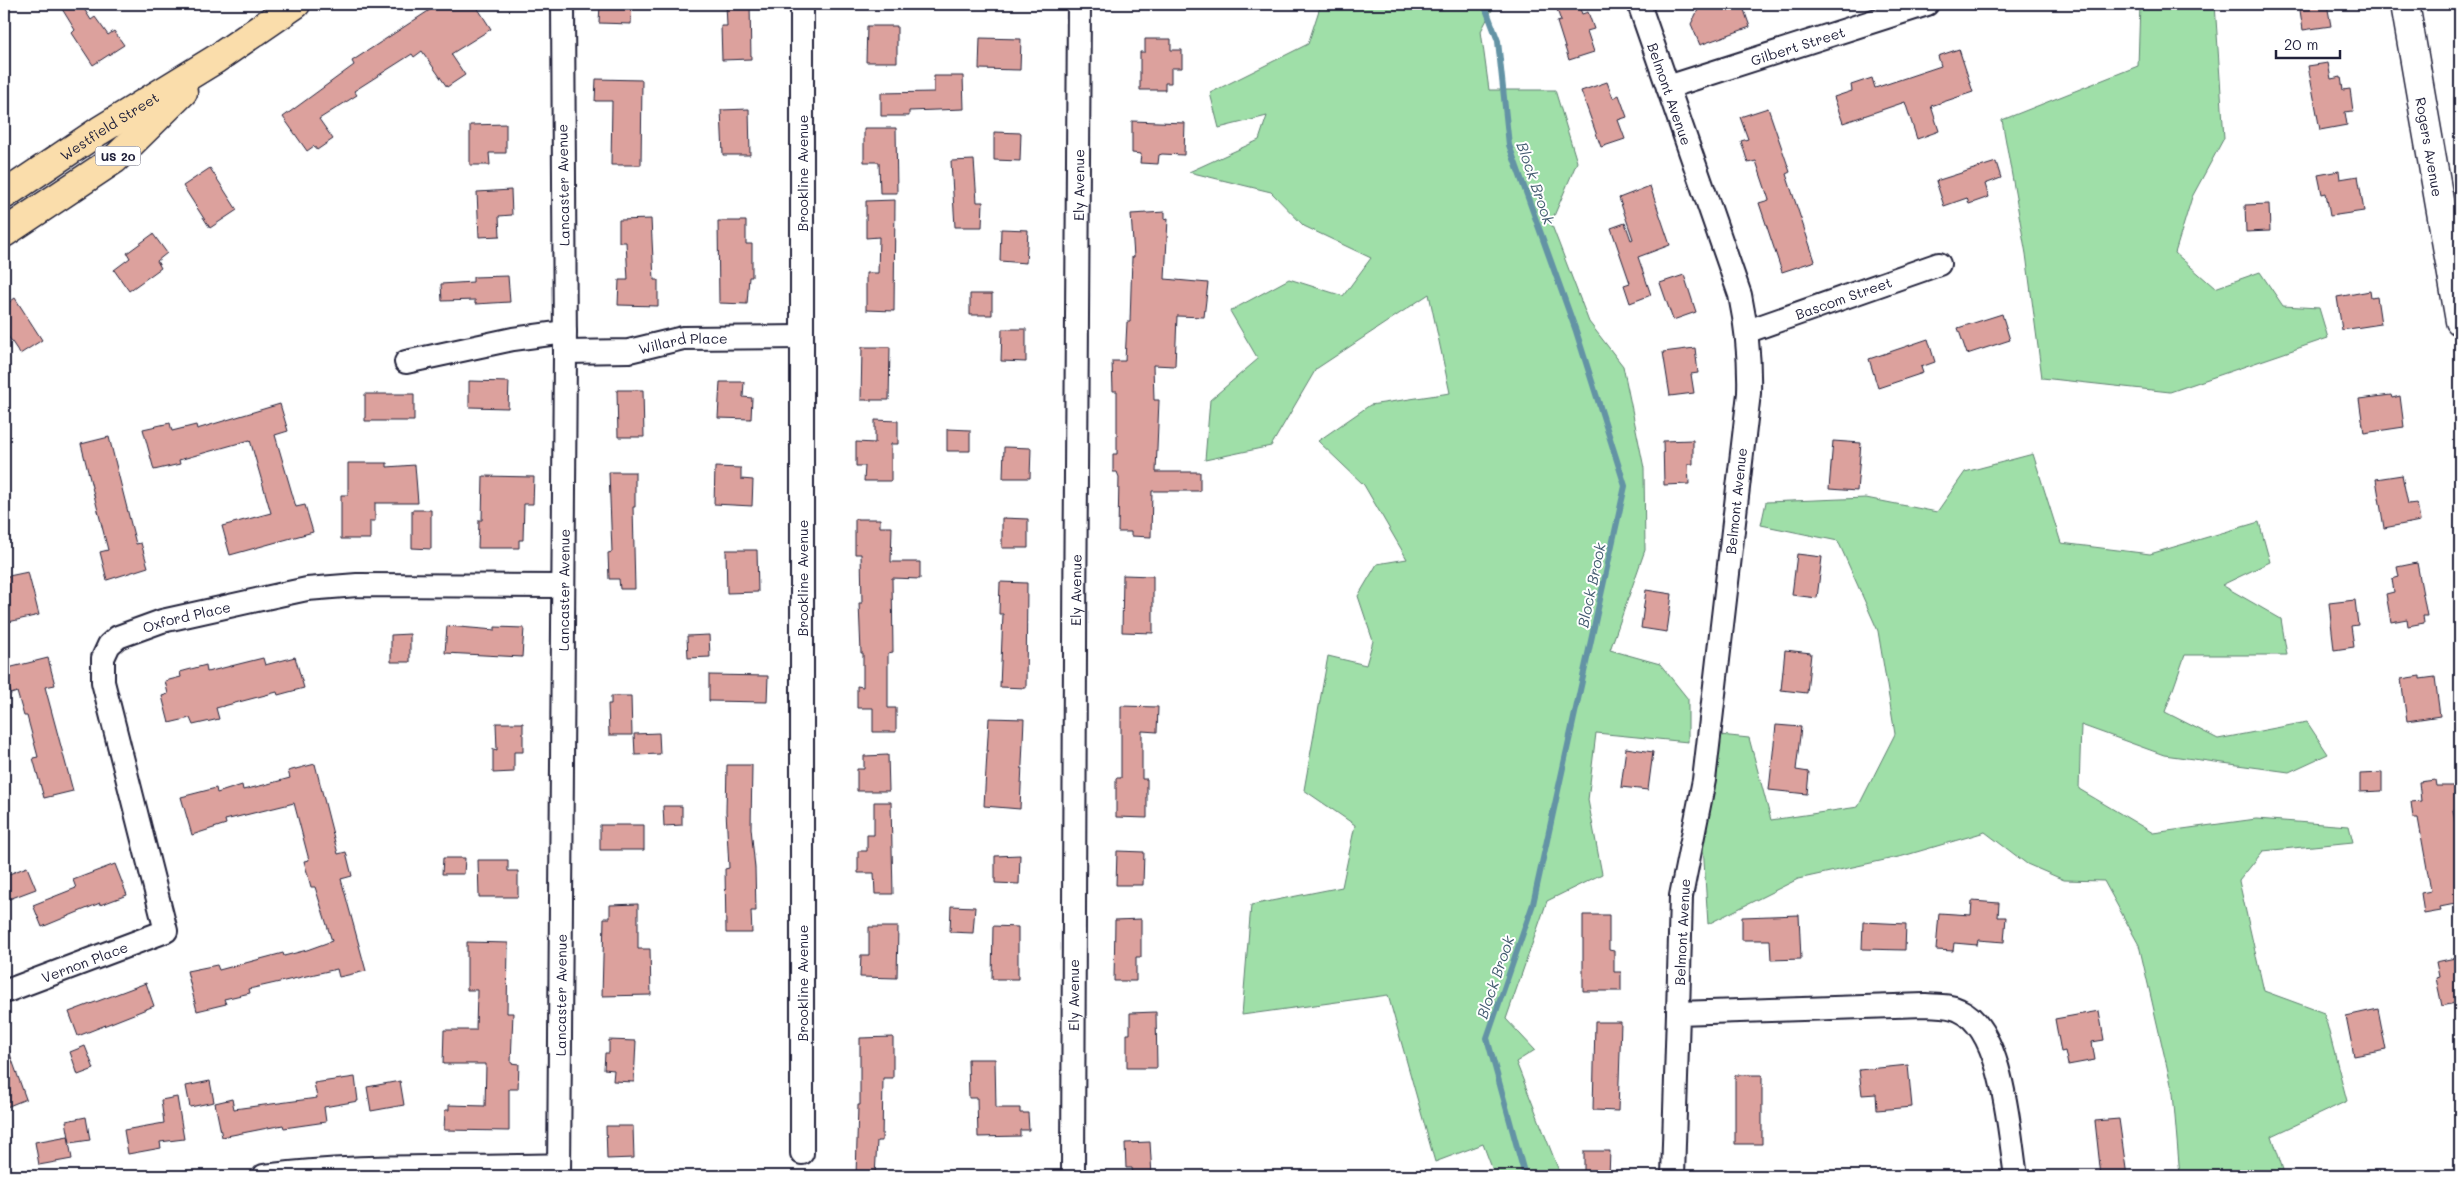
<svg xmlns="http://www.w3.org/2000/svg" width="2464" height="1180" viewBox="0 0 2464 1180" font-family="Mali,sans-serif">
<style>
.green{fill:#9fdfa8;stroke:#608072}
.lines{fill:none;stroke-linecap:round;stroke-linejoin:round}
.stream{stroke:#6393a5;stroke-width:6}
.building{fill:#dca19d;stroke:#22223b}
.minor-casing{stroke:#22223b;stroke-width:26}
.secondary-casing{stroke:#22223b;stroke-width:31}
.primary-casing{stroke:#22223b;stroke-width:31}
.minor{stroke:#fff;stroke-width:22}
.secondary{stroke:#fff;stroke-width:28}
.primary{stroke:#faddab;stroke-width:28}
.labels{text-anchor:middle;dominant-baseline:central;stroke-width:4;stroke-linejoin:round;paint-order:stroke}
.shield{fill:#fff;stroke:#646476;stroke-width:1}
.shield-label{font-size:12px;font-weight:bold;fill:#22223b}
.street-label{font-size:14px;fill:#22223b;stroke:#fff}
.water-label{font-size:15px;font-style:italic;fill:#435b70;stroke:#fff}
</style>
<rect width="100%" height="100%" fill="#fff"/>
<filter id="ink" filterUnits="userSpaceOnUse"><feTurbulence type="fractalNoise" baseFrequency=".02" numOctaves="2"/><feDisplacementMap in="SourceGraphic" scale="10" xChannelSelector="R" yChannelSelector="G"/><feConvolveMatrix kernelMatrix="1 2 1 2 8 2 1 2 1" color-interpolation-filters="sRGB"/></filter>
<g filter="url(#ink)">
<path class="green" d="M1321 4H1495L1481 31 1489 90H1555L1577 162 1551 223 1589 322 1623 366 1644 468 1645 550 1610 650 1660 664 1688 699V742L1596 733 1588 800 1602 874 1547 901 1506 1019 1535 1050 1516 1062 1561 1176H1495L1483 1144 1435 1162 1388 995 1242 1015 1251 905 1342 887 1355 825 1304 790 1328 656 1366 665 1373 641 1358 596 1377 564 1407 559 1364 485 1318 441 1370 405 1450 393 1429 294 1316 369 1271 446 1205 460 1210 400 1258 359 1230 311 1289 279 1343 296 1371 258 1304 226 1271 192 1189 172 1259 140 1267 116 1219 128 1210 93 1308 44Z
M2140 4H2215L2224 138 2192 197 2175 253 2215 288 2260 272 2283 306 2319 308 2328 338 2170 392 2042 378 2026 254 2002 120 2138 66Z
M2033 454 2061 543 2150 554 2259 522 2270 562 2222 585 2281 619 2287 655H2185L2165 712 2218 739 2307 722 2328 754 2289 772 2164 755 2081 725 2079 789 2153 833 2256 819 2349 826 2353 842 2263 851 2239 881 2264 991 2324 1013 2347 1101 2272 1136 2285 1176H2180L2173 1093 2139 945 2104 881 2064 880 2027 864 1985 832 1903 856 1798 879 1708 924 1703 845 1720 735 1749 738 1771 820 1858 807 1895 734 1878 631 1838 541 1761 525 1766 502 1866 498 1937 512 1965 472Z"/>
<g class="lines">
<path class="stream" d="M1484 4 1498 41 1509 145 1576 331 1625 486 1533 904 1487 1038 1525 1176"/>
</g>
<path class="building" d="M59 4H81L91 20 95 17 108 35 114 31 124 45 93 65 72 33 75 30Z
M439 4H475L491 29 451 54 465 75 447 87 422 51 414 57 412 54 354 91 357 95 319 119 333 139 317 150 314 146 307 151 283 117 354 65 352 61Z
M600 4H632L631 24 599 23Z
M726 4H750L751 59 722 60 721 26H727Z
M1555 4H1578L1582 14 1588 12 1594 29 1587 31 1594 52 1569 60 1557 22 1561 21Z
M1701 4H1742L1750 27 1700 45 1691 24Z
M2299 4H2327L2331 26 2303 30Z
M867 26H897V62H866Z
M980 38 1021 39 1020 70 979 69Z
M1145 39H1171V50H1182V68H1171V83H1165V90H1140V52H1145Z
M1959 49 1973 92 1931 106 1939 131 1917 139 1905 102 1843 123 1834 97 1852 91 1851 85 1872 78 1875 88 1941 66 1938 56Z
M2328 63 2331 79 2341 77 2343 90 2350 89 2353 111 2345 112 2347 125 2320 130 2308 66Z
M934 76H963L964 109 909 111V116H881V93L934 92Z
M596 79 642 80 641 165H611L612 101H595Z
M1607 82 1613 98 1619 95 1627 117 1618 120 1625 139 1601 147 1581 91Z
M1768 108 1790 172 1786 174 1815 261 1782 272 1759 203 1769 200 1756 161 1748 163 1741 141 1748 139 1740 117Z
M749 109 750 155H723L721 110Z
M1132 121 1185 123 1184 155 1162 154 1159 155 1158 164 1140 163 1141 154 1132 153Z
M506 124V153H489L490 165H470V125Z
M864 128H896L897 193H880L879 162H864Z
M994 132 1021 133 1020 161 994 160Z
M974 160 977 202H983L982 227H955L951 161Z
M1996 162 2001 178 1985 184 1989 197 1969 204 1967 198 1944 206 1936 181Z
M210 168 237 210 210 228 183 186Z
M2339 171 2340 179 2358 176 2364 211 2330 216 2326 193 2322 194 2318 175Z
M1650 186 1670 245 1638 257 1651 295 1630 303 1624 285 1630 283 1611 228 1625 223 1631 240 1633 239 1619 198Z
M511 190 512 215 499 216 500 236 479 237 477 192Z
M895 200 894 311 866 310V273H878L879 237 866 238V201Z
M2269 204 2270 231 2246 232 2245 205Z
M1165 212V219L1168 218 1165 279 1208 283 1204 317 1177 316 1175 366 1153 365 1154 400H1159L1156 472H1200V491H1152L1151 537 1131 536V532H1118L1119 477 1117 472H1113V454H1117V391H1113L1112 361H1125L1127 322H1130L1132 257H1134L1131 214Z
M651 219 654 280H658V306L618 305 619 280H628L626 242H619V220Z
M718 221H746V244H752V277H749L747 304 719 303Z
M1001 229 1028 230 1026 263 1000 261Z
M153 234 167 253 157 261 161 268 129 291 114 270 130 258 127 253Z
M1684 275 1696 312 1673 320 1660 283Z
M508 276 510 302 475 304V300L442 301 441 284 473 282V277Z
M2370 291 2371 298 2377 297 2381 324 2342 330 2337 297Z
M970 294H992V315H970Z
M15 298 42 340 20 354 4 330V306Z
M2002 314 2010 340 1967 354 1958 328Z
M1002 329H1026V362L1001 361Z
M1928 339 1935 362 1921 367 1923 373 1878 388 1869 359Z
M862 347H890L889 400H861Z
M1695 348 1698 373 1691 374 1694 393 1670 396 1663 352Z
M469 381 509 382 508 408 469 407Z
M720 382H744L743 397 752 398 751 419 718 418Z
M617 390H643L644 437H618Z
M365 394H414V421H365Z
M2391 395 2392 398 2400 396 2404 427 2364 433 2359 399Z
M280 404 288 431 275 435 296 507 305 505 313 532 230 555 222 526 271 513 250 440 179 460 180 464 154 470 143 429 170 423 172 431 196 425 197 429Z
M875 420 898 421V444H891V481H864L865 466H856V442L875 443Z
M947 429 970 430V451H947Z
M109 437 136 544 141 543 148 567 107 580 100 552 108 550 81 444Z
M1693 440V464H1688L1689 484 1664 485 1663 441Z
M1833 441 1861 443 1857 491 1829 489Z
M1004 447 1031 448 1030 478H1003Z
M348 463H387V467L415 465 418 503H375V521H370V539H341V495H348Z
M715 467 741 468V479L753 480 752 506 714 504Z
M609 472H635V507H633L635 589H620L619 579H609L608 553 612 552Z
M2402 475 2408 504 2417 503 2420 521 2384 528 2376 479Z
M483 476 534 477 533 504H524L523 540H519V548H478L479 520H482Z
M412 510H431V549L412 548Z
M1002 518 1028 519V548H1002Z
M855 519H880V527H892L891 562H920V579L892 578 893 652 888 653V708H896V732H873V708H857V686L863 687V653H861L859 603H862L861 554H855Z
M726 550H757L758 592 727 593Z
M1797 554 1822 557 1817 598 1792 595Z
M2417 563 2427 616H2423L2424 623 2408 626 2407 619 2391 622 2386 594 2394 592 2392 579 2399 577 2397 567Z
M28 572 39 615 4 623V577Z
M1123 575 1153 576V633L1122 632Z
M1000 582 1027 583 1026 688 1000 687 1003 614H999Z
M1646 590 1672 594 1667 632 1641 628Z
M2355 600 2358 625 2351 626 2354 647 2334 650 2329 603Z
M447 626 495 630V627L524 628 522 657 445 653Z
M410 634V662H391V635Z
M709 635 710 657 688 658 687 636Z
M1785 650 1811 653 1807 693 1781 690Z
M295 657 304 688 278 695 277 692 216 708 219 719 193 725 190 718 169 723 162 696 168 694 165 681 181 677 180 672 206 665 207 672 263 658 265 665Z
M48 658 55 685 45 687 73 791 44 798 33 758 38 757 27 716H24L17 692 11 694 4 669Z
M709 675 768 676 767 702 709 701Z
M2420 676V679L2435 677 2440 716 2407 721 2401 679Z
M611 696H631L632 735H609L608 704H611Z
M1121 706 1158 707 1157 732 1142 731V779H1147V818L1116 817V778H1121Z
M989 718 1024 719 1020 809 984 806Z
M496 723H523V752H514V772L493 773V749L497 750Z
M1776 725 1801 727 1796 770 1809 772 1807 794 1769 790Z
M659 733 660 754 635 755 634 734Z
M1626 748 1653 752 1648 790 1621 787Z
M888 755 889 791H857V769H864V756Z
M315 764 338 854 346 852 352 876 341 879 366 971 339 977 337 969 249 989 250 993 224 999 226 1004 197 1011 187 971 217 965 219 970 283 953 284 956 307 950 332 941 315 887H311L304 861 309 860 294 803 225 820 226 824 192 835 181 797 216 788 217 793 242 785 243 790 268 784 290 778 288 771Z
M727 765H752L751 828 755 868 756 911H751L752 933H726L725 869 729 868 726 811Z
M2382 773V791L2360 792V774Z
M2435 780 2436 786H2460V809L2453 810 2460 848V903L2440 907 2441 911 2424 914 2421 893 2431 891 2418 818H2413L2411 802 2421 801 2419 782Z
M874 802H891L893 894H875L874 873H858V851H867V835H874Z
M663 806H682V825L664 826Z
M600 825H644V850H600Z
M1117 851 1144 852 1143 885H1116Z
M1020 855 1019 884 995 883V856Z
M443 858H465L464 874H442Z
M478 860H508V871H518V897H479Z
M115 864 127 895 100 905V903L42 927 33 905 76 888 73 880Z
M27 867 36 889 4 901V876Z
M1972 901 1999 903 1998 917H2006L2004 942 1978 940 1977 945 1954 943 1953 951 1936 950 1939 913 1971 915Z
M638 904V949H650L651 995 602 996 604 918H610V905Z
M951 906 975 907 973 933 950 932Z
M1583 915H1609V950L1614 951V972H1621V991H1583Z
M1799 915 1801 959 1771 960 1770 940H1742V917Z
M1141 919V957H1136V981H1114L1115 920Z
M1863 922 1906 924 1905 950 1862 949Z
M993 926 1018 927V979H992Z
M869 927H898L897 978 860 977 861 955H869Z
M467 942 508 943 507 1013H513L511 1063 519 1064 518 1089H509V1131L444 1130 445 1110H449V1105L485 1106 486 1064H443L444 1030H476L477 990H467Z
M2460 957V1002L2442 1006 2436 978 2439 977 2436 962Z
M146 983 154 1006 78 1036 69 1012Z
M2378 1009 2386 1050 2354 1056 2346 1016Z
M2099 1011 2104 1040 2092 1042 2095 1060 2068 1065 2065 1051 2061 1052 2055 1019Z
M1156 1012 1157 1068H1127V1034H1130V1013Z
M1595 1022H1621L1618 1111 1593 1110Z
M893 1037V1078H883L882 1141H877L875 1176H856L858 1105H860V1038Z
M609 1040 636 1041 634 1082 613 1081 614 1070 604 1069 605 1053H609Z
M4 1043H6L26 1099 4 1108Z
M85 1046 94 1069 78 1075 70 1052Z
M968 1059H995L996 1108H1020V1113H1028L1029 1130H1020V1136L978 1137 977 1098H969Z
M1908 1065 1912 1107 1877 1110 1876 1094 1862 1095 1859 1070Z
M1735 1075H1762V1144H1735Z
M355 1077 358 1101 324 1107 326 1122 284 1128 283 1125 222 1137 215 1103 232 1099 234 1109 317 1098 314 1083Z
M210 1081 214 1102 190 1107 186 1086Z
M400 1081 404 1105 371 1111 367 1087Z
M177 1097 184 1139 160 1142 161 1148 128 1154 124 1130 164 1123 161 1100Z
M86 1117 90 1140 70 1143 66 1121Z
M2119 1119 2127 1176H2101L2095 1121Z
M606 1126H633L634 1158 607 1159Z
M68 1136 72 1159 39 1165 35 1142Z
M1150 1142 1152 1176H1133L1132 1168H1126L1125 1143Z
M1584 1151H1610L1609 1176H1584Z"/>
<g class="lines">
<defs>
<g id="minor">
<path id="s1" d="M1639 4 1740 295C1747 329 1750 359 1749 393L1704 780 1681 896 1678 1013"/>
<path id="s2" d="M1668 87 1927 4"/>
<path id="s3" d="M1748 331 1939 264"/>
<path id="s4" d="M565 352 629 351 683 338 802 337"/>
<path d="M406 362 513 339 565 332"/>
<path id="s5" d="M4 992 166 931 103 682V658L109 645 118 637 162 621 279 595 307 589 357 585 562 586"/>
<path d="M802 1153V4"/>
<path d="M264 1176C362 1163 460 1169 559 1165"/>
<path id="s6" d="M559 1176 565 352 563 4"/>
<path id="s7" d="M1073 1176C1072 785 1078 395 1079 4"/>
<path d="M1673 1176 1678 1013 1925 1005C1937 1006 1949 1005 1959 1010 2004 1029 2009 1134 2016 1176"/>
</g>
<g id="secondary">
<path id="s8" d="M2405 4 2460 321"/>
</g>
<g id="primary">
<path id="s9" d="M4 195 99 131 216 59 296 4"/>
<path d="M4 233 115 159 183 92"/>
</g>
</defs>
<use href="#minor" class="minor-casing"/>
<use href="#secondary" class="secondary-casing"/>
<use href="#primary" class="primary-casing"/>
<use href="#minor" class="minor"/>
<use href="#secondary" class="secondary"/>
<use href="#primary" class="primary"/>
</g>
</g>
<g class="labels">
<rect class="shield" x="95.5" y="146.5" width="45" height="19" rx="4"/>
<g class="shield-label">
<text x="118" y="156">US 20</text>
</g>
<g class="street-label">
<text stroke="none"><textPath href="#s2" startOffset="136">Gilbert Street</textPath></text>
<text stroke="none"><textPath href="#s1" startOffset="95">Belmont Avenue</textPath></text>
<text stroke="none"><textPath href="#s9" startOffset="126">Westfield Street</textPath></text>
<text stroke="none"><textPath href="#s8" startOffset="145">Rogers Avenue</textPath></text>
<text transform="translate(802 173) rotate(-90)">Brookline Avenue</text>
<text transform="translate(563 185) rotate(-91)">Lancaster Avenue</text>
<text stroke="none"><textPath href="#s7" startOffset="991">Ely Avenue</textPath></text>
<text stroke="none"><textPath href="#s3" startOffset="101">Bascom Street</textPath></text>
<text stroke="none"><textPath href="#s4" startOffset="119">Willard Place</textPath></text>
<text transform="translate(1736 501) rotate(-84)">Belmont Avenue</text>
<text transform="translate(802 578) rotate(-90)">Brookline Avenue</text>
<text stroke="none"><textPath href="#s6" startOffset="586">Lancaster Avenue</textPath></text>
<text stroke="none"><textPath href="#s7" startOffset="586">Ely Avenue</textPath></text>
<text stroke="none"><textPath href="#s5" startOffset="552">Oxford Place</textPath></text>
<text transform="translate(1682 932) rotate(-87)">Belmont Avenue</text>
<text stroke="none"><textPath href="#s5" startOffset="86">Vernon Place</textPath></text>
<text transform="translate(802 983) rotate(-90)">Brookline Avenue</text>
<text stroke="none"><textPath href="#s6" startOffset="181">Lancaster Avenue</textPath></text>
<text stroke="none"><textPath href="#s7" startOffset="181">Ely Avenue</textPath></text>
</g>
<g class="water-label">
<text transform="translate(1536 183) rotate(71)">Block Brook</text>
<text transform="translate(1591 585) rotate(-78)">Block Brook</text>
<text transform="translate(1495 977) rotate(-71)">Block Brook</text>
</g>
</g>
<rect width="2464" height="1180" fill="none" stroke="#fff" stroke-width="20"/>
<rect x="10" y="10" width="2444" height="1160" fill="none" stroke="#22223b" stroke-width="2" filter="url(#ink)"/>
<path d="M2276 50v8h64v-8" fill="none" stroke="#22223b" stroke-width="2.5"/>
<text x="2284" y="50" font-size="15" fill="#22223b" stroke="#ffffff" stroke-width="4" paint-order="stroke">20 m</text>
</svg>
